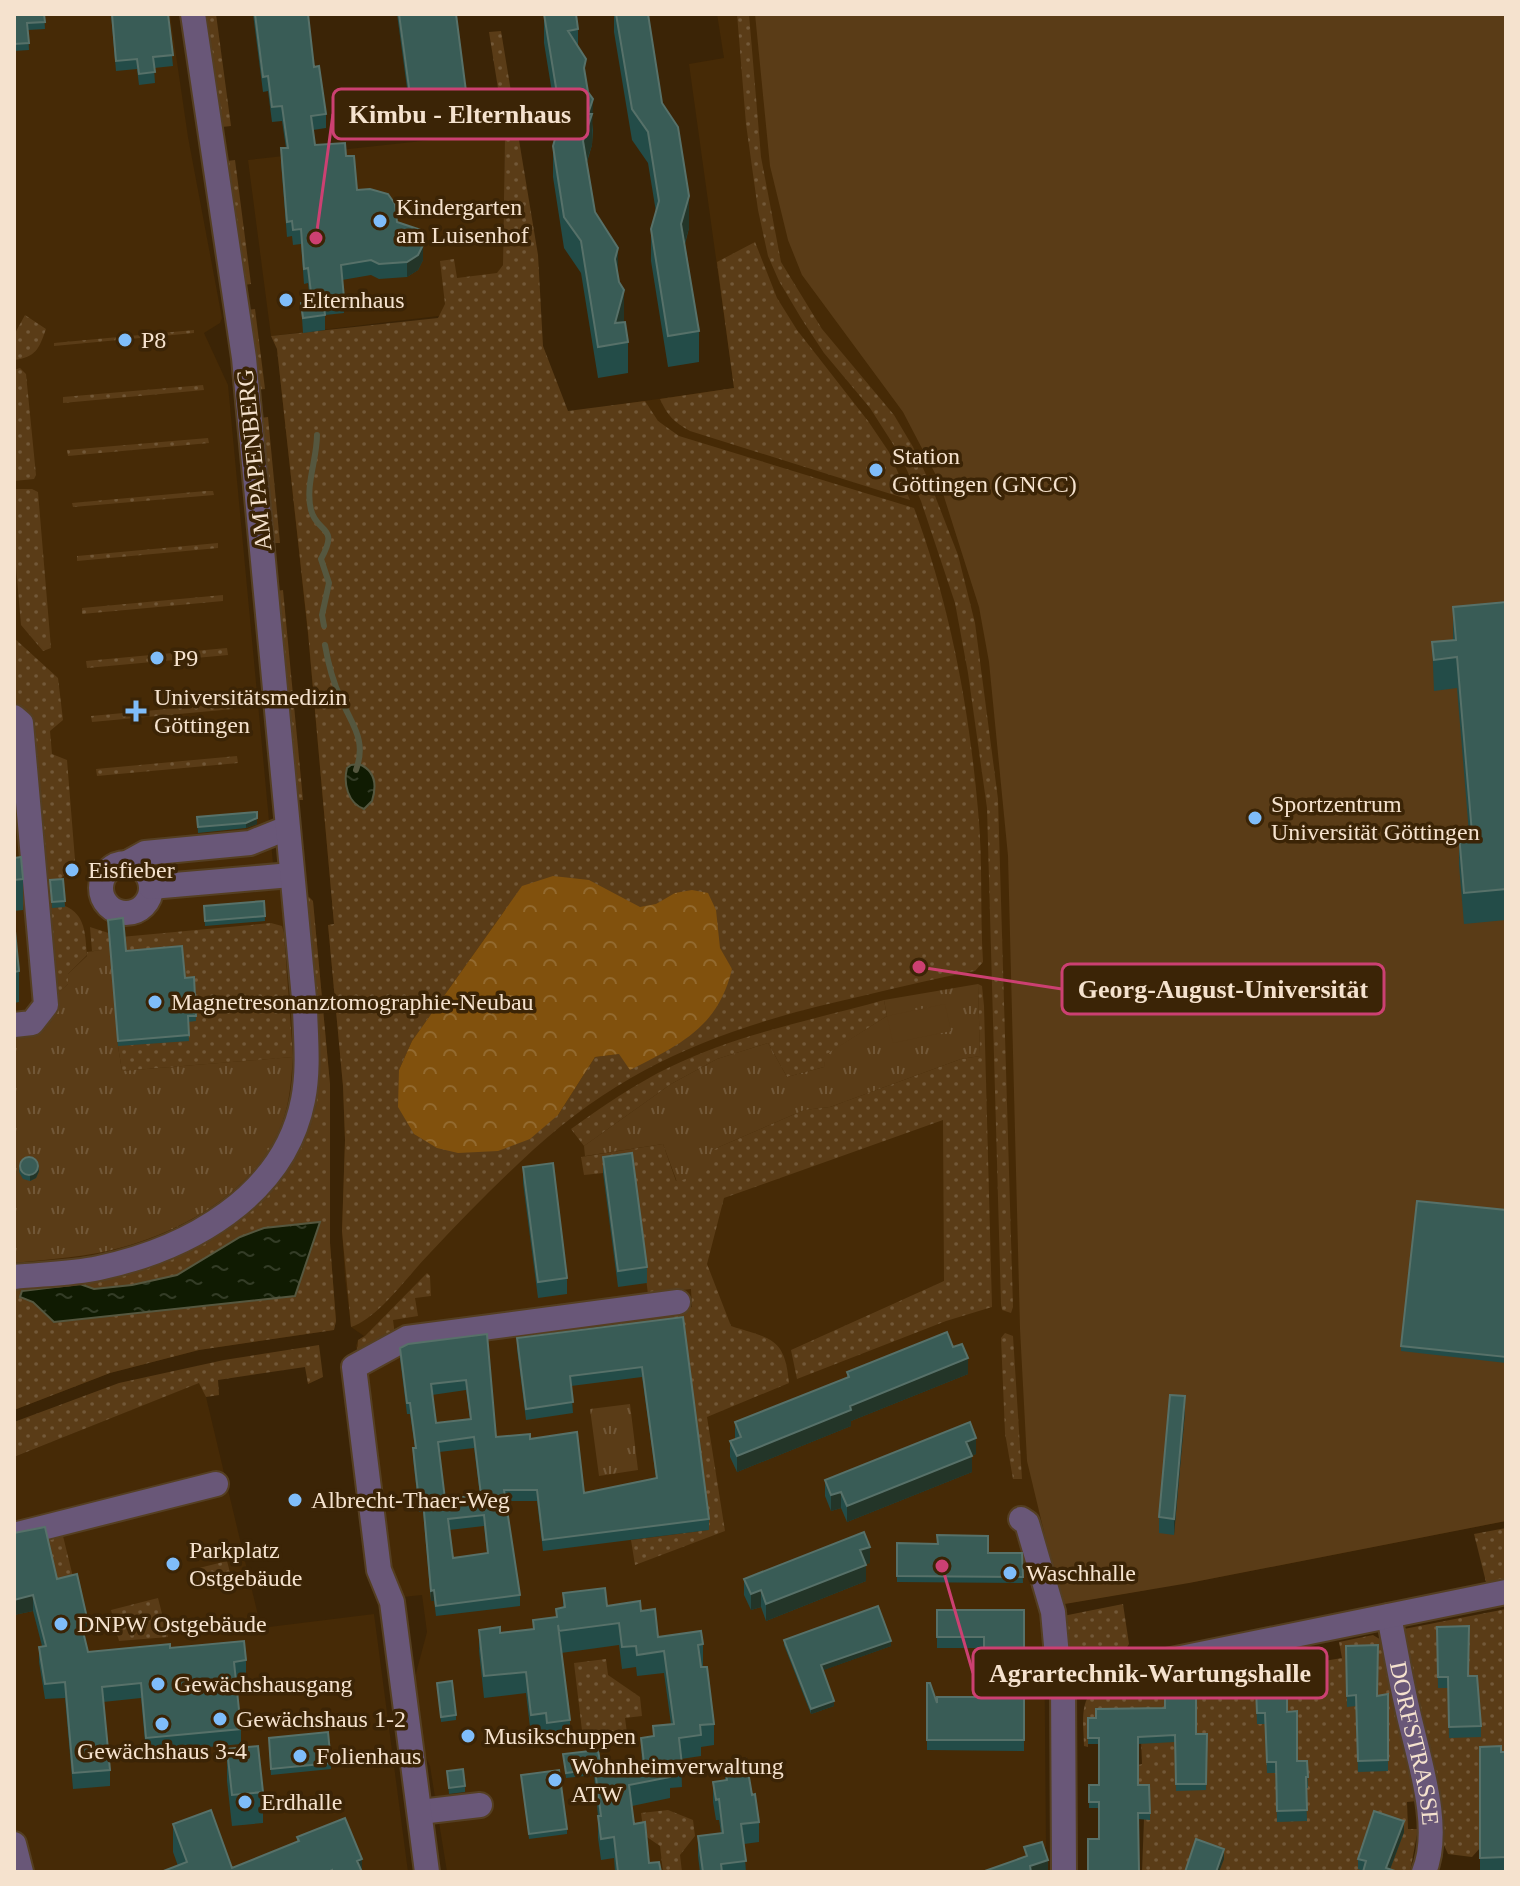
<svg xmlns="http://www.w3.org/2000/svg" width="1520" height="1886" viewBox="0 0 1520 1886" font-family="'Times New Roman',serif">
<style>
.built{fill:#462a06}
.grass{fill:url(#grass-dots);fill-rule:evenodd}
.forest{fill:url(#forest-crowns)}
.park{fill:url(#park-tufts)}
.pitch{fill:#5a3c17}
.water{fill:url(#water-ripples);stroke:#55573f;stroke-width:2}
.lines{fill:none;stroke-linecap:round;stroke-linejoin:round}
.stream{stroke:#55573f;stroke-width:6}
.minor-casing{stroke:#553f22;stroke-width:28}
.minor{stroke:#695778;stroke-width:24}
.wall{fill:#234c48;fill-rule:evenodd}
.shaded-wall{fill:#233528}
.building{fill:#395c56;stroke:#577169;stroke-width:2;fill-rule:evenodd}
.poi-dot{fill:#7fbdfa;stroke:#3b2406;stroke-width:3}
.labels{text-anchor:middle;dominant-baseline:central;stroke-width:7;stroke-linejoin:round;paint-order:stroke}
.poi-label{font-size:24px;fill:#f5e2ce;stroke:#3b2406;text-anchor:start}
.street-label{font-size:24px;fill:#f5e2ce;stroke:#3b2406}
.leader{fill:none;stroke:#cc4072;stroke-width:3}
.callout-dot{fill:#cc4072;stroke:#3b2406;stroke-width:3}
.callout{fill:#3b2406;stroke:#cc4072;stroke-width:3}
.callout-label{font-size:26px;text-anchor:middle;font-weight:bold;fill:#f5e2ce}
</style>
<defs>
<pattern id="grass-dots" width="8" height="8" patternUnits="userSpaceOnUse" patternTransform="scale(2)"><rect width="8" height="8" fill="#5a3c17"/><path d="M2 2h.1M6 6h.1" fill="none" stroke="#725838" stroke-width="1.8" stroke-linecap="round"/></pattern>
<pattern id="forest-crowns" width="20" height="18" patternUnits="userSpaceOnUse" patternTransform="scale(2)"><rect width="20" height="18" fill="#81510d"/><path d="M2 6a3 3 0 1 1 6 0M12 15a3 3 0 1 1 6 0" fill="none" stroke="#936a2f"/></pattern>
<pattern id="park-tufts" width="24" height="20" patternUnits="userSpaceOnUse" patternTransform="scale(2)"><rect width="24" height="20" fill="#5a3c17"/><path d="M3 7l-1-3M5 7V3M7 7l1-3M15 17l-1-3M17 17v-4M19 17l1-3" fill="none" stroke="#725838"/></pattern>
<pattern id="water-ripples" width="26" height="14" patternUnits="userSpaceOnUse" patternTransform="scale(2)"><rect width="26" height="14" fill="#101b02"/><path d="M2 4q2-2 4 0t4 0M15 11q2-2 4 0t4 0" fill="none" stroke="#333c26"/></pattern>
</defs>
<rect width="100%" height="100%" fill="#3b2406"/>
<path class="built" d="M14 14H170L188 137 222 318 220 323 204 333 228 385 273 863 305 898 313 901 330 1084V1243L336 1321 334 1330 199 1350 110 1373 14 1410Z
M717 14H1506V1521L1189 1583 1173 1581 1147 1590 1044 1607 1046 1847 985 1872H447L430 1766 424 1753 415 1677 427 1632 422 1595 403 1597 390 1569 356 1346 358 1340 364 1336 351 1327 345 1278 342 1231 345 1140 343 1086 328 925 334 924 308 636 277 349 568 412 734 388 689 64 724 58Z
M505 132 503 265 472 312 271 336 248 160Z
M200 1382 206 1397 261 1628 374 1614 408 1872H14V1457Z"/>
<path class="grass" d="M206 14H216L231 126 222 127Z
M737 14H749L761 157 781 262 822 329 894 415 913 447 930 483 958 555 975 623 998 799 1013 1307 1011 1313 1002 1310 1001 1304 987 808 968 673 955 603 921 501 900 455 870 408 824 353 801 318 779 281 768 256 758 210 746 124Z
M501 31 538 255 543 346 568 411 645 401 658 421 679 436 914 508C950 605 969 707 978 810 983 861 980 912 983 962L975 971C937 978 900 987 862 996 733 1025 633 1059 533 1150 497 1183 463 1218 430 1253 409 1274 379 1318 351 1327L342 1231 345 1140 343 1086 328 925 334 924 308 632 277 349 271 336 438 318 445 304 440 261 454 259 457 278 497 273 503 265 505 132 489 32ZM505 910 726 962 732 969 619 1054 595 1057 558 1115 399 1070 412 1041Z
M235 160 251 284 244 285 227 161Z
M755 242 777 298 797 330 868 421 889 452 910 500 690 431C674 422 667 415 660 399L734 388 717 262Z
M255 309 265 389 257 390 247 310Z
M25 315 46 329C39 349 36 357 14 360V335Z
M194 330V333L54 346V343Z
M20 368 26 374 36 475 34 479 14 481V370Z
M203 385 204 390 63 403V397Z
M268 417 280 543H273L260 418Z
M208 438 209 443 68 456 67 450Z
M15 489H32L38 492 51 648 43 651 21 625 14 543Z
M206 491H213L214 495 73 507 72 503Z
M218 543V548L77 561V556Z
M283 590 303 800H296L277 591Z
M223 595V601L82 614V608Z
M14 638 58 678 63 720 50 731 52 754 67 760 75 860 62 878 65 906C86 915 85 934 87 955L68 974V984L52 999 28 716 14 703Z
M227 648 228 655 87 668 86 661Z
M232 703 233 709 92 722 91 716Z
M237 756 238 763 97 776 96 769Z
M309 897 313 901 330 1084V1243L336 1321 334 1330 199 1350 110 1373 14 1410V1287L142 1266 301 1142 316 1105 318 1077 305 898Z
M271 923 282 926 284 933 293 1057 122 1071 118 1046 110 950 92 951 90 927 121 937Z
M978 984 982 986 984 1006 992 1307 946 1321 797 1379 791 1350 944 1281 943 1120 724 1198 707 1264 731 1326C770 1339 785 1336 789 1383L707 1417 725 1531 635 1565 631 1540 708 1530 683 1328 605 1338 603 1319 692 1307 691 1289 648 1294 632 1170 584 1175 581 1157 663 1144 676 1181 712 1150 804 1110 830 1107 961 1059 980 1056Z
M884 1000 887 1016 826 1055 824 1067 787 1077 768 1043 717 1059 671 1084 584 1146 571 1129C603 1106 635 1084 670 1067 737 1034 813 1020 884 1000Z
M427 1273 430 1276 431 1296 415 1298 418 1316 393 1320 395 1335 357 1357 358 1340 365 1336Z
M1005 1333 1013 1336 1022 1479H1013L1005 1433 1001 1338Z
M319 1345 323 1377 308 1384 305 1367 218 1380 219 1395 206 1397 199 1383 14 1457V1422L119 1383 224 1360Z
M1506 1528V1582L1487 1586 1474 1534Z
M63 1536 73 1577 54 1582 44 1540Z
M227 1561 232 1580 203 1587 199 1568Z
M158 1598 168 1637 119 1641 111 1610Z
M1123 1604 1129 1644 1122 1655 1065 1666 1063 1616Z
M1506 1609V1847L1480 1848 1472 1857 1448 1854 1443 1843 1401 1633 1404 1629Z
M1373 1635 1383 1641 1417 1801 1407 1802 1408 1829H1418L1410 1872H1142L1144 1819 1138 1792V1765L1142 1764 1140 1715 1088 1725V1747L1084 1746C1084 1730 1079 1704 1092 1692L1297 1651 1300 1665 1342 1658 1339 1642Z
M606 1659 608 1675 640 1697 642 1716 625 1718 627 1733 583 1739 574 1663Z
M668 1810 693 1820 695 1836 680 1855 682 1872H663L660 1846 644 1835 641 1813Z"/>
<path class="forest" d="M553 876 589 880 640 907 656 904 675 893 692 890 708 893 716 910 720 948 732 969C718 1028 679 1045 630 1070L619 1054 595 1057 558 1115 530 1139 498 1151 458 1153 437 1148 414 1134 398 1107 399 1070 412 1041 522 886Z"/>
<path class="park" d="M110 949 118 1046 122 1071 293 1057C291 1080 290 1102 282 1123 259 1188 186 1230 123 1247 88 1257 51 1259 14 1263V1033L68 984V974L87 956V952Z
M978 984 980 1056 961 1059 830 1107 804 1110 712 1150 707 1171 677 1182 663 1144 585 1156 584 1146 671 1084 717 1059 768 1043 787 1077 824 1067 825 1055 887 1016 884 1000Z
M630 1404 638 1470 599 1476 590 1409Z"/>
<path class="pitch" d="M755 14H1506V1521L1189 1583 1059 1605 1057 1586 1027 1461 1020 1329 1008 856 989 662 979 607 939 481 903 412 802 275 788 240 770 166Z
M945 1004 951 1031 893 1043 887 1016Z"/>
<path class="water" d="M359 764C376 771 377 785 372 801L364 809C348 803 343 784 347 768L351 765Z
M320 1222 295 1296 54 1322 33 1302 20 1297 22 1291 80 1284 94 1289 132 1285 177 1275 240 1237 264 1228Z"/>
<g class="lines">
<path class="stream" d="M317 435C317 460 305 485 311 510 317 534 340 525 321 559L329 583 322 615 324 626
M325 645C328 663 333 682 341 699 352 725 367 740 356 770"/>
<defs>
<g id="minor">
<path d="M14 717 21 723 46 1005 32 1023 14 1025"/>
<circle cx="126" cy="888" r="25"/>
<path d="M127 863 145 853 250 843 287 828"/>
<path d="M151 887 291 875"/>
<path d="M14 1277C42 1274 71 1274 99 1268 188 1249 284 1197 303 1100 309 1070 306 1040 305 1009L244 358 193 14"/>
<path d="M1021 1519 1027 1523 1053 1612 1058 1667 1063 1682 1064 1872"/>
<path d="M14 1535 216 1484"/>
<path id="s1" d="M1389 1616C1395 1646 1400 1677 1407 1707 1417 1755 1443 1826 1424 1872"/>
<path d="M1063 1682 1506 1592"/>
<path d="M420 1812 480 1805"/>
<path d="M14 1844 21 1872"/>
<path d="M427 1872 392 1602 379 1570 354 1367 407 1338 678 1302"/>
</g>
</defs>
<use href="#minor" class="minor-casing"/>
<use href="#minor" class="minor"/>
</g>
<path class="wall" d="M14 14H44L45 29 28 30 29 50 14 51Z
M111 14H168L173 66 154 68 155 83 139 85 137 69 116 71Z
M253 14H308L314 67 326 114V128L313 130 315 145 346 156 357 190 397 222 423 260 418 270 407 277 379 279 371 275 342 280 344 313 325 315V330L303 333 301 303 310 302 308 283 304 284 301 244 293 245 292 236 287 237 281 163V148H286L282 121 272 122 268 91 263 92Z
M397 14H456L467 99V114L422 120 420 108 410 110Z
M544 14 578 29V46L586 81 593 130 592 145 587 162 595 212 618 279 623 322 628 342V373L598 378 581 273 564 248 553 177V146L558 129 544 43Z
M614 14H648L662 103 689 228 685 244 699 331V362L668 367 651 261V229L656 212 648 163 632 140 614 32Z
M1506 602V920L1464 924 1459 865V834L1469 833 1457 688 1434 691 1432 642 1453 641V607Z
M197 817 257 824 246 828 198 833Z
M14 858 23 879V910L14 911Z
M63 879 65 907 52 908 50 880Z
M264 901 265 921 205 926 204 906Z
M14 921 19 971V1002L14 1003Z
M108 925 126 951 185 978 194 977 196 1021 188 1022 189 1041 118 1046Z
M603 1157 647 1267V1283L618 1287 603 1173Z
M19 1166 39 1171 36 1178 30 1181 23 1179 19 1172Z
M523 1167 567 1278V1294L538 1298 523 1183Z
M1506 1210V1363L1401 1351V1346Z
M683 1317 709 1519V1530L543 1551 537 1501H505L520 1595V1606L436 1616 434 1601H431L423 1511 419 1512 413 1459V1448H415L410 1414H407L400 1359V1348L487 1334 496 1437 530 1439 584 1493 656 1478 642 1377 571 1386 573 1413 526 1420 517 1349V1338ZM466 1390 470 1419 436 1423 432 1395ZM474 1448 480 1495 445 1499 439 1452ZM484 1526 487 1553 453 1558 449 1530Z
M953 1347 968 1374 851 1421V1426L737 1472 730 1457V1441L735 1439V1422L847 1378V1372Z
M1185 1412 1174 1535 1159 1533V1517Z
M976 1454 972 1456V1472L847 1522 841 1508 831 1511 825 1496V1480Z
M14 1533 57 1579 87 1633 83 1634 88 1652 170 1648 246 1660V1676L236 1677 241 1729V1744L146 1753 141 1698 103 1702 110 1770V1786L73 1789 65 1698 45 1699 39 1662V1647L42 1646 33 1611 14 1615Z
M897 1543 937 1544 988 1553H1022L1023 1583 897 1582Z
M870 1563 866 1564V1581L766 1621 761 1607 751 1610 744 1595V1579Z
M563 1593 607 1606 641 1611 658 1637 703 1644V1666H700L714 1724V1745L701 1747V1756L681 1759 682 1787 670 1788V1798L632 1806 634 1824 649 1863 661 1872H615L614 1858 601 1860 598 1838V1816L594 1775 566 1778 563 1754 600 1762 613 1770 642 1764 641 1738 653 1736V1726L671 1724 664 1673 637 1676 636 1667 622 1669 619 1645 561 1653 570 1720V1741L547 1744 546 1735 531 1736 526 1693 484 1698 479 1651V1630L500 1633 533 1629V1620L556 1617V1609L563 1608Z
M937 1610H1024V1751L927 1750V1683L937 1703 984 1697V1648H937Z
M1437 1627 1468 1676 1481 1726V1737L1449 1738 1448 1688H1438Z
M784 1640 891 1646 823 1670 834 1706 811 1714 784 1645Z
M1346 1646 1377 1696 1388 1694V1771L1358 1772 1356 1706 1347 1707Z
M1255 1663 1287 1712 1297 1761H1307L1308 1788H1306L1307 1821 1277 1822 1276 1773H1267L1265 1724H1257Z
M437 1683 456 1715V1720L441 1722Z
M1088 1718 1196 1734H1207L1206 1790 1176 1791 1175 1742 1138 1744V1785L1150 1813V1820L1138 1819 1099 1839V1808H1089V1785H1099V1744H1088Z
M269 1744 331 1763V1769L271 1775Z
M1480 1747 1501 1752H1506V1872H1480Z
M227 1749 263 1792V1823L232 1826 227 1781Z
M725 1762 752 1795 759 1822V1842L744 1844 746 1872H700L698 1856V1836L721 1833 719 1820H716L713 1802V1782L725 1780Z
M447 1771 465 1786V1792L449 1794Z
M521 1775 567 1829V1834L529 1839Z
M211 1810 232 1868 297 1842V1837L345 1818 362 1859V1872H161L178 1866 173 1852V1824Z
M1404 1832 1390 1869 1363 1871 1358 1869V1859Z"/>
<path class="shaded-wall" d="M593 99 592 145 583 172V141Z
M689 196V228L681 255V224Z
M423 245V260L418 270 407 277V262Z
M618 248V279L615 259Z
M624 290V321L618 344 615 323Z
M257 818V824L246 828V823Z
M39 1165V1171L36 1178 30 1181V1176Z
M968 1358V1374L851 1421V1426L737 1472V1456L850 1406Z
M1185 1396V1412L1174 1535V1519Z
M976 1438V1454L966 1458V1442Z
M972 1456V1472L847 1522V1506Z
M841 1492V1508L831 1511V1495Z
M870 1547V1563L860 1567V1550Z
M866 1565V1581L766 1621V1604Z
M434 1590V1601H431V1591Z
M761 1590V1607L751 1610V1594Z
M33 1595V1611L14 1615V1600Z
M87 1618V1633L80 1635V1619Z
M891 1641V1646L821 1671V1665Z
M834 1701V1706L811 1714V1709Z
M1404 1821V1832L1389 1872 1386 1868Z
M1224 1849V1859L1219 1872H1216Z
M362 1859V1872L357 1861Z
M1048 1860V1870L1041 1872H1030V1866Z"/>
<path class="building" d="M14 14H44L45 22 27 23 29 43 14 44Z
M112 14H168L173 55 153 57 155 72 139 74 137 59 116 61Z
M255 14H308L314 67 319 66 326 114 311 116 315 145 345 143 346 156H354L357 190 370 189 388 194 395 204 397 222 421 230 423 245 418 255 407 262 379 264 371 260 341 265 344 298 323 300 325 315 303 318 301 303 312 301 308 268 304 269 301 229 293 230 292 221 287 222 281 148H288L282 106 272 107 268 76 263 77Z
M399 14H456L467 99 422 105 420 93 410 95Z
M544 14H576L578 29 568 31 586 59 584 68 588 92 593 99 588 114H592L583 141 595 212 618 248 615 259 619 282 624 290 615 323 625 322 628 342 598 347 581 241 564 217 553 146 561 118Z
M616 14H648L662 103 678 127 689 196 681 224 699 331 668 336 651 229 659 201 648 132 632 109Z
M1506 602V889L1464 893 1459 834 1472 833 1457 657 1434 660 1432 642 1456 640 1453 607Z
M257 812V818L246 823 198 827 197 817Z
M21 857 23 879 14 880V858Z
M63 879 65 901 52 902 50 880Z
M264 901 265 916 205 921 204 906Z
M123 918 126 951 182 946 185 978 194 977 196 1016H188L189 1035 118 1041 108 920Z
M14 921 19 971 14 972Z
M632 1153 647 1267 618 1271 603 1157Z
M20 1166a9 9 0 1 1 18 0a9 9 0 1 1-18 0Z
M553 1163 567 1278 538 1282 523 1167Z
M1417 1201 1506 1210V1357L1401 1346Z
M683 1317 709 1519 543 1540 537 1490H504L520 1595 436 1606 434 1590 431 1591 423 1500 419 1501 413 1448H416L410 1403H407L400 1348 408 1344 487 1334 496 1437 530 1434V1439L577 1432 584 1493 657 1478 642 1367 570 1376 573 1402 526 1409 517 1338ZM466 1380 471 1419 436 1423 431 1384ZM474 1437 481 1495 445 1499 438 1442ZM484 1515 488 1553 453 1558 448 1519Z
M947 1332 953 1347 962 1344 968 1358 850 1406 851 1410 737 1456 730 1441 741 1437 735 1422 849 1377 847 1372Z
M1170 1395 1185 1396 1174 1519 1159 1517Z
M970 1422 976 1438 966 1442 972 1456 847 1506 841 1492 831 1495 825 1480Z
M45 1527 57 1579 77 1574 87 1618 80 1619 88 1652 170 1644V1648L244 1641 246 1660 234 1662 241 1729 146 1738 141 1683 102 1687 110 1770 73 1773 65 1682 45 1684 39 1647 46 1646 33 1595 14 1600V1533Z
M864 1532 870 1547 860 1550 866 1565 766 1604 761 1590 751 1594 744 1579Z
M937 1535 988 1536V1553H1022L1023 1577 897 1576V1543L938 1544Z
M605 1588 607 1606 640 1601 641 1611 655 1609 658 1637 701 1631 703 1644 698 1645 701 1667H707L714 1724 700 1725 701 1735 679 1738 682 1765 669 1767 670 1777 629 1785 634 1824 645 1822 649 1863 659 1862 661 1872H618L614 1837 601 1839 598 1816H601L594 1762 612 1761 613 1770 644 1763 641 1738 654 1736 653 1726 674 1724 664 1651 637 1655 636 1646 622 1647 619 1623 559 1631 558 1625 570 1720 547 1723 546 1713 531 1715 526 1672 484 1676 479 1630 500 1627V1633L534 1629 533 1620 557 1617 556 1609 565 1607 563 1593Z
M878 1606 891 1641 821 1665 834 1701 811 1709 784 1640Z
M937 1610H1024V1740H927V1683H930L937 1703V1697H984V1637H937Z
M1469 1626 1468 1676H1477L1481 1726 1449 1727 1448 1677H1438L1437 1627Z
M1378 1645 1377 1696 1388 1694V1760L1358 1761 1356 1695 1347 1696 1346 1646Z
M1287 1662V1712L1297 1711V1761H1307L1308 1777H1306L1307 1810 1277 1811 1276 1762H1267L1265 1713H1257L1255 1663Z
M452 1681 456 1715 441 1717 437 1683Z
M1165 1685H1196V1734H1207L1206 1784H1176L1175 1735 1138 1737V1785H1149L1150 1813H1138L1139 1872H1088V1839H1099V1802H1089V1785H1099V1738H1088V1718H1096V1709L1165 1708Z
M328 1732 331 1763 271 1769 269 1738Z
M258 1746 263 1792 232 1795 227 1749Z
M1501 1746V1752H1506V1857L1480 1858V1747Z
M598 1750 600 1762H594V1769L566 1773 563 1754Z
M746 1759 752 1795 755 1794 759 1822 741 1824 746 1861 721 1864 722 1872H703L698 1836 723 1833 719 1799 716 1800 713 1782 727 1780 725 1762Z
M463 1769 465 1786 449 1788 447 1771Z
M559 1770 567 1829 529 1834 521 1775Z
M211 1810 232 1868 299 1841 297 1837 345 1818 362 1859 357 1861 362 1872H332V1870L328 1872H161L187 1862 173 1824Z
M1374 1811 1404 1821 1386 1868 1395 1871V1872H1363L1366 1861 1358 1859Z
M1196 1839 1224 1849 1216 1872H1185Z
M1042 1842 1048 1860 1030 1866 1031 1872H982L1027 1856 1024 1847Z"/>
<g class="poi-dot">
<circle cx="380" cy="221" r="8"/>
<circle cx="286" cy="300" r="8"/>
<circle cx="125" cy="340" r="8"/>
<circle cx="876" cy="470" r="8"/>
<circle cx="157" cy="658" r="8"/>
<path d="M132 699h8v8h8v8h-8v8h-8v-8h-8v-8h8z"/>
<circle cx="1255" cy="818" r="8"/>
<circle cx="72" cy="870" r="8"/>
<circle cx="155" cy="1002" r="8"/>
<circle cx="295" cy="1500" r="8"/>
<circle cx="173" cy="1564" r="8"/>
<circle cx="1010" cy="1573" r="8"/>
<circle cx="61" cy="1624" r="8"/>
<circle cx="158" cy="1684" r="8"/>
<circle cx="220" cy="1719" r="8"/>
<circle cx="162" cy="1724" r="8"/>
<circle cx="468" cy="1736" r="8"/>
<circle cx="300" cy="1756" r="8"/>
<circle cx="555" cy="1780" r="8"/>
<circle cx="245" cy="1802" r="8"/>
</g>
<g class="labels">
<g class="poi-label">
<text x="396" y="207">Kindergarten<tspan x="396" dy="28">am Luisenhof</tspan></text>
<text x="302" y="300">Elternhaus</text>
<text x="141" y="340">P8</text>
<text x="892" y="456">Station<tspan x="892" dy="28">Göttingen (GNCC)</tspan></text>
<text x="173" y="658">P9</text>
<text x="154" y="697">Universitätsmedizin<tspan x="154" dy="28">Göttingen</tspan></text>
<text x="1271" y="804">Sportzentrum<tspan x="1271" dy="28">Universität Göttingen</tspan></text>
<text x="88" y="870">Eisfieber</text>
<text x="171" y="1002">Magnetresonanztomographie-Neubau</text>
<text x="311" y="1500">Albrecht-Thaer-Weg</text>
<text x="189" y="1550">Parkplatz<tspan x="189" dy="28">Ostgebäude</tspan></text>
<text x="1026" y="1573">Waschhalle</text>
<text x="77" y="1624">DNPW Ostgebäude</text>
<text x="174" y="1684">Gewächshausgang</text>
<text x="236" y="1719">Gewächshaus 1-2</text>
<text x="484" y="1736">Musikschuppen</text>
<text x="162" y="1751" text-anchor="middle">Gewächshaus 3-4</text>
<text x="316" y="1756">Folienhaus</text>
<text x="571" y="1766">Wohnheimverwaltung<tspan x="571" dy="28">ATW</tspan></text>
<text x="261" y="1802">Erdhalle</text>
</g>
<g class="street-label">
<text transform="translate(254 460) rotate(-96)">AM PAPENBERG</text>
<text stroke="none"><textPath href="#s1" startOffset="130">DORFSTRASSE</textPath></text>
</g>
</g>
<path class="leader" d="M316 238L333 114M919 967L1062 989M942 1566L973 1673"/>
<g class="callout-dot">
<circle cx="316" cy="238" r="8"/>
<circle cx="919" cy="967" r="8"/>
<circle cx="942" cy="1566" r="8"/>
</g>
<g class="callout">
<rect x="333" y="89" width="255" height="50" rx="8"/>
<rect x="1062" y="964" width="322" height="50" rx="8"/>
<rect x="973" y="1648" width="354" height="50" rx="8"/>
</g>
<g class="callout-label">
<text x="460" y="123">Kimbu - Elternhaus</text>
<text x="1223" y="998">Georg-August-Universität</text>
<text x="1150" y="1682">Agrartechnik-Wartungshalle</text>
</g>
<rect width="1520" height="1886" fill="none" stroke="#f5e2ce" stroke-width="32"/>
</svg>
